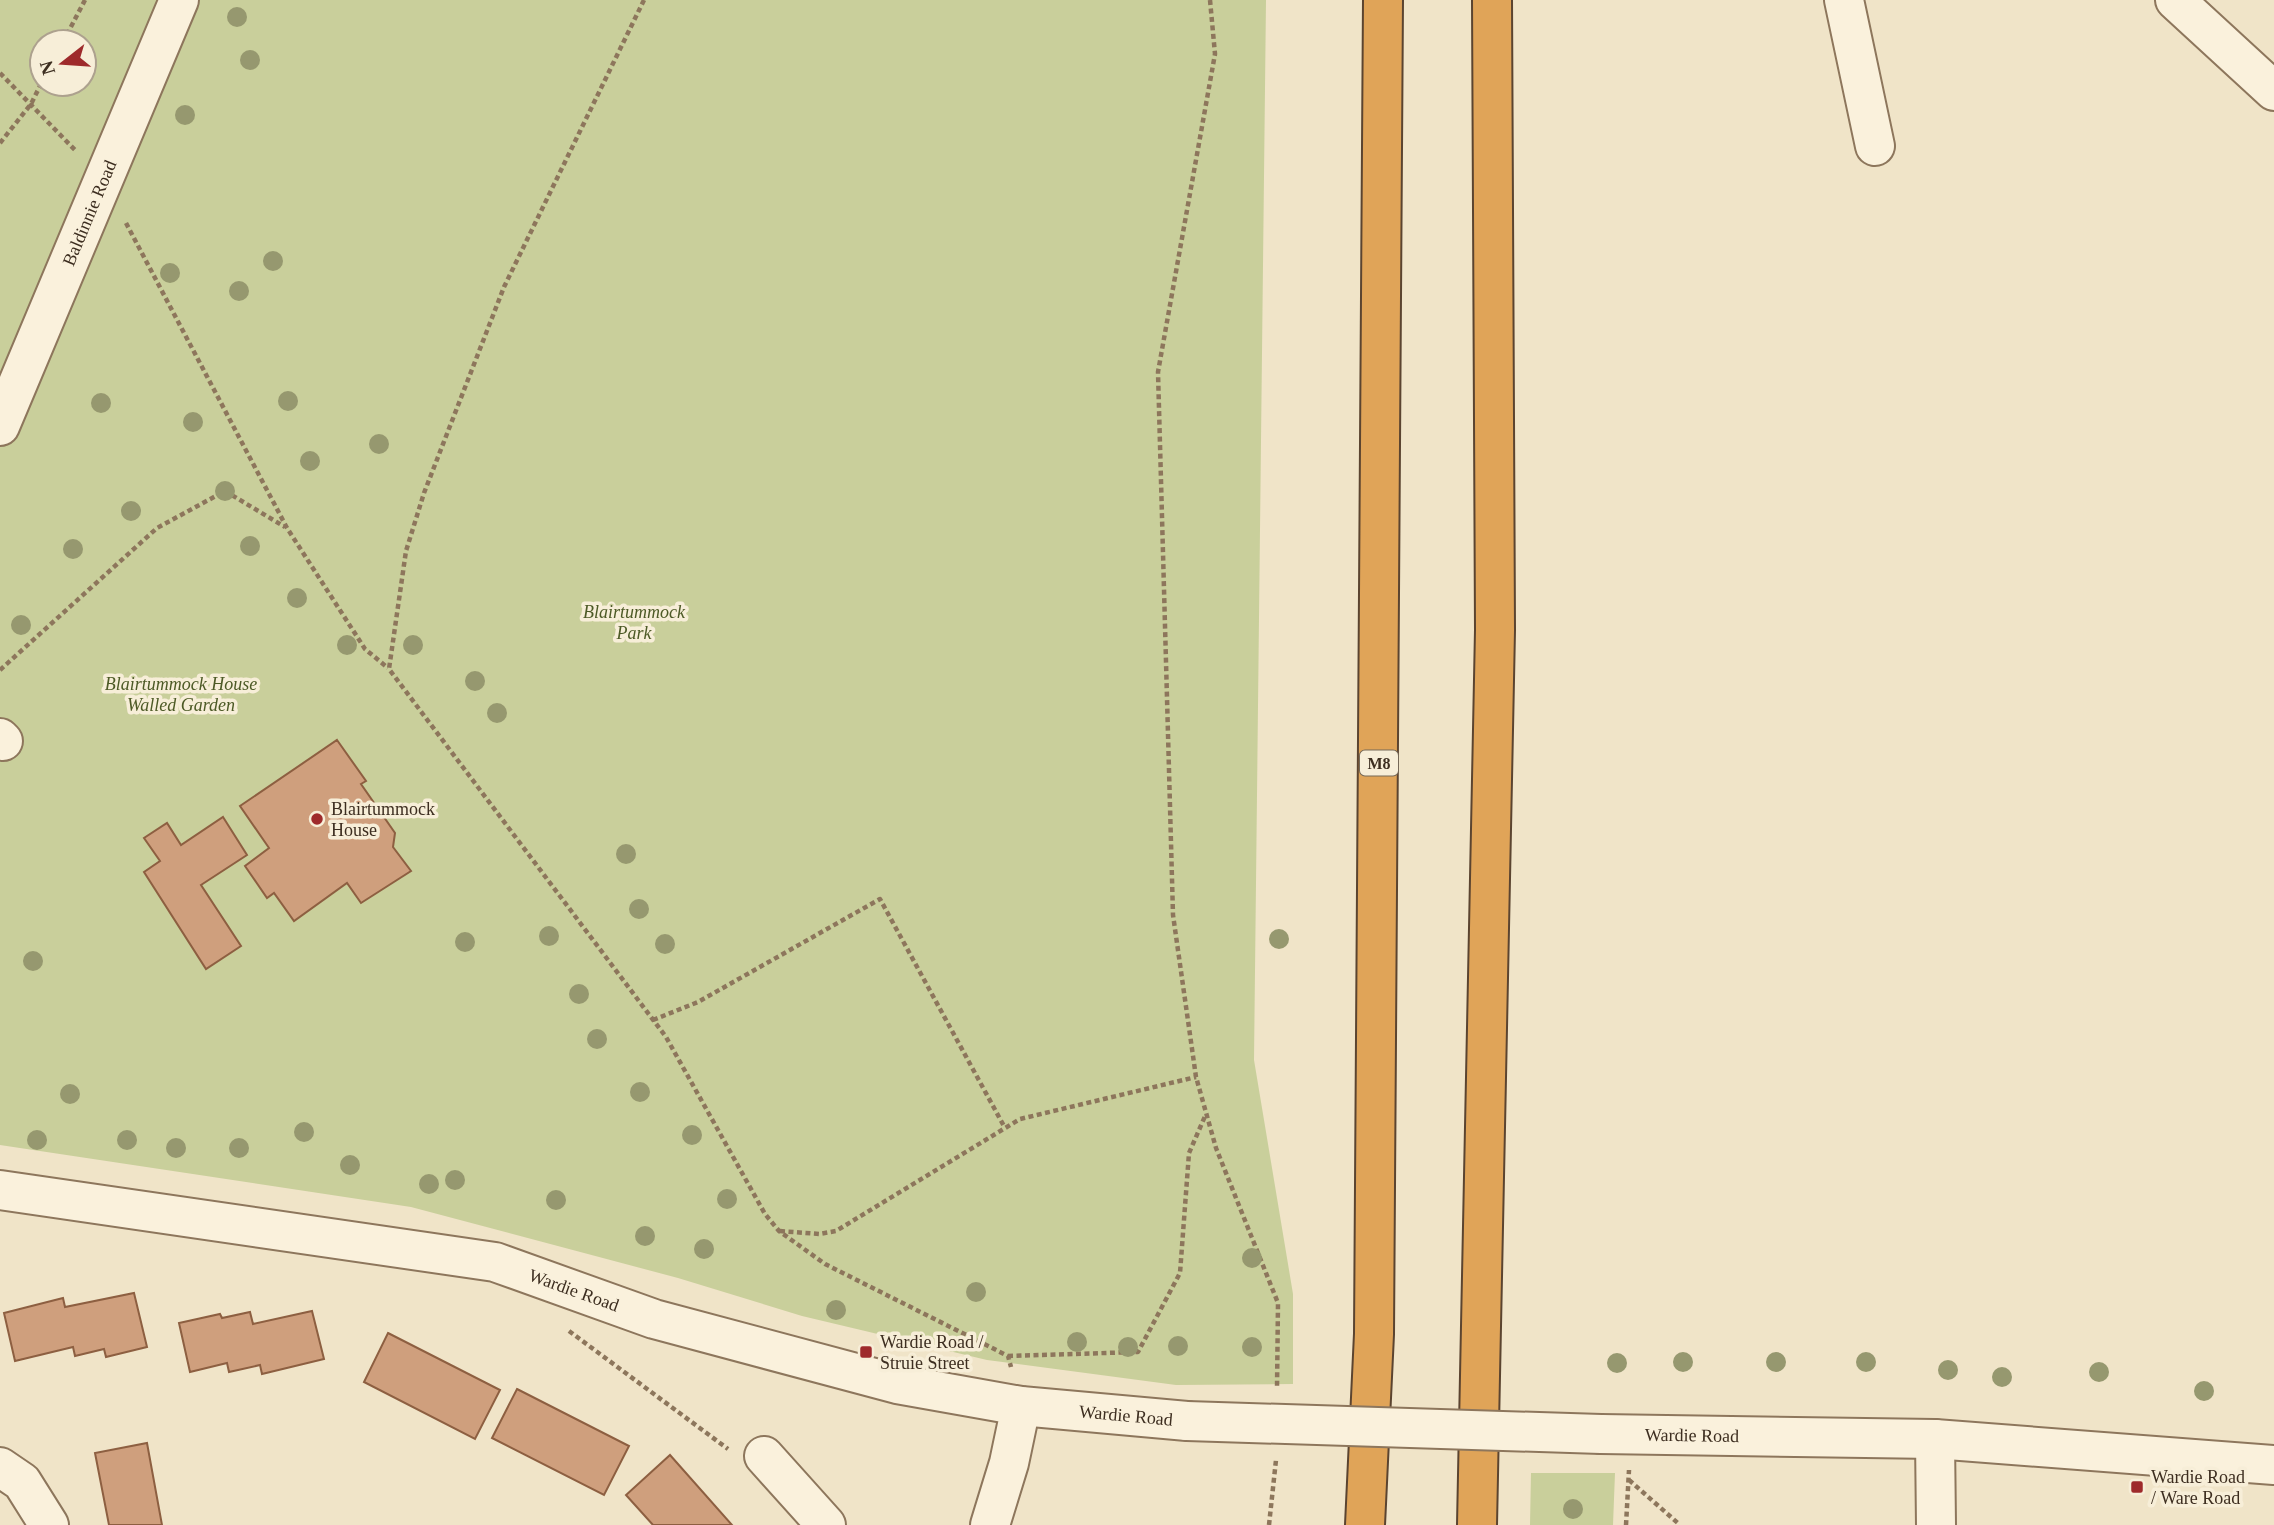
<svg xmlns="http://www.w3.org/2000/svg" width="2274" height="1525" viewBox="0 0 2274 1525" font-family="Georgia,serif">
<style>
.green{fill:#c9cf9b;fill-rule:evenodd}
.building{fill:#cf9f7d;stroke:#8d5f41;stroke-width:2}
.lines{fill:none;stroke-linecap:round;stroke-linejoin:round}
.minor-casing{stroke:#8d765c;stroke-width:42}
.highway-casing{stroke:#5b4430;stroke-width:42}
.path{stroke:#8d765c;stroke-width:4.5;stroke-dasharray:5 3.5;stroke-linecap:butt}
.minor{stroke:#faf1dc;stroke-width:38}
.highway{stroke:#e0a458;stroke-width:38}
.minor-bridge-casing{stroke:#8d765c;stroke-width:42;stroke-linecap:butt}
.minor-bridge{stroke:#faf1dc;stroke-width:38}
.tree{fill:#96986f}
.poi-dot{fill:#9e2a2b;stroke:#f7eed8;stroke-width:2.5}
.labels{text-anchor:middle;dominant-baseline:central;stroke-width:7;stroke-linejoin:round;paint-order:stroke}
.shield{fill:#f7eed8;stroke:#756857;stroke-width:2}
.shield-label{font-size:16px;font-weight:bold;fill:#3d2e20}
.street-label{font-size:18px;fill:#3d2e20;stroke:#f7eed8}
.park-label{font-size:18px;font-style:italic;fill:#4d5a26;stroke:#f7eed8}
.poi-label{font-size:18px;fill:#3d2e20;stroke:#f7eed8;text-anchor:start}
</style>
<rect width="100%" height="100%" fill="#f0e4c8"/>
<path class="green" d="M0 0H1266L1254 1060 1293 1294V1384L1176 1385 987 1360 802 1316 678 1278 411 1207 0 1145ZM42 42H84V84H42Z
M1531 1473H1615L1613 1525H1530Z"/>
<path class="building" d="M337 740 366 781 361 784 395 833 393 847 411 871 361 903 347 883 294 921 274 893 267 898 245 866 269 848 240 806Z
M223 817 247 855 201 885 241 946 206 969 144 872 160 861 144 838 167 823 181 845Z
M134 1293 147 1347 106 1357 104 1349 75 1356 73 1347 15 1361 4 1313 63 1298 65 1307Z
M312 1311 324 1359 262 1374 260 1365 229 1372 227 1363 190 1372 179 1323 220 1314 222 1318 250 1312 253 1324Z
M388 1333 500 1390 475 1439 364 1382Z
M517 1389 629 1446 604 1495 492 1438Z
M147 1443 162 1525H109L95 1453Z
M670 1455 732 1525H653L626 1495Z"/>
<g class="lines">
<defs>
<g id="minor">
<path d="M1844 0 1875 146"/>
<path d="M2175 0 2274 91"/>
<path id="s1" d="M0 426 179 0"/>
<path d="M0 738 3 741"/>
<path id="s2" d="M0 1190 495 1262 654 1319 897 1384 1021 1406 1187 1421"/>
<path id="s3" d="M1601 1434 1935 1439 2274 1465"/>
<path d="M1935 1439 1936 1525"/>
<path d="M764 1456 826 1525"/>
<path d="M0 1467 22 1482 49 1525"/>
<path d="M990 1525 1009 1463 1021 1406"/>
</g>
<path id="highway" d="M1365 1525 1374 1334 1383 0
M1477 1525 1495 630 1492 0"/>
</defs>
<use href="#minor" class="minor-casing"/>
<use href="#highway" class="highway-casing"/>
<path class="path" d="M644 0 504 287 424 493 406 551 389 669 666 1037 765 1214 779 1231 825 1264 1008 1356 1011 1367
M1210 0 1215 54 1158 372 1173 915 1196 1077 1216 1148 1278 1303 1277 1388
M63 42 85 0
M0 73 75 150
M0 143 31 104 42 82
M126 223 287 528 365 649 388 668
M0 670 157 528 225 491 285 527
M653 1020 698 1002 880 899 1005 1128
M780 1231 819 1234 836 1231 1020 1119 1196 1077
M569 1331 728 1449
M1008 1356 1138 1352 1180 1273 1189 1153 1206 1114
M1629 1480 1680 1525
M1269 1525 1276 1460
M1626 1525 1629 1470"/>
<use href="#minor" class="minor"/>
<use href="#highway" class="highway"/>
<defs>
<path id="minor-bridge" d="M1187 1421 1601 1434"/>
</defs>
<use href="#minor-bridge" class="minor-bridge-casing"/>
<use href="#minor-bridge" class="minor-bridge"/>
</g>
<g class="tree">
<circle cx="237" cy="17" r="10"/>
<circle cx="250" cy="60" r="10"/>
<circle cx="185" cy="115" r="10"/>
<circle cx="273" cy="261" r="10"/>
<circle cx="170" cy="273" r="10"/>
<circle cx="239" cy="291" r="10"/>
<circle cx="288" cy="401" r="10"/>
<circle cx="101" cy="403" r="10"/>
<circle cx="193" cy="422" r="10"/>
<circle cx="379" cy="444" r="10"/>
<circle cx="310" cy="461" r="10"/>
<circle cx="225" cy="491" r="10"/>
<circle cx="131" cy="511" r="10"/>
<circle cx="250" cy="546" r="10"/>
<circle cx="73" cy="549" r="10"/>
<circle cx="297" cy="598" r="10"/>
<circle cx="21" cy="625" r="10"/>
<circle cx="347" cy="645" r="10"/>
<circle cx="413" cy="645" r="10"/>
<circle cx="475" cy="681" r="10"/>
<circle cx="497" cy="713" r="10"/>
<circle cx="626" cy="854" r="10"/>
<circle cx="639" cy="909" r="10"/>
<circle cx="549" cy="936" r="10"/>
<circle cx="1279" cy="939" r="10"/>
<circle cx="465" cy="942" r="10"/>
<circle cx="665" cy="944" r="10"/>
<circle cx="33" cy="961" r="10"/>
<circle cx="579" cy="994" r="10"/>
<circle cx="597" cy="1039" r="10"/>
<circle cx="640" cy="1092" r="10"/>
<circle cx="70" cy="1094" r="10"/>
<circle cx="304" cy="1132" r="10"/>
<circle cx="692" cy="1135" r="10"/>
<circle cx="37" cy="1140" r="10"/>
<circle cx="127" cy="1140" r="10"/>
<circle cx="176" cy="1148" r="10"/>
<circle cx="239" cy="1148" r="10"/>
<circle cx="350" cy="1165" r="10"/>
<circle cx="455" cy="1180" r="10"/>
<circle cx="429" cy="1184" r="10"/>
<circle cx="727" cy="1199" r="10"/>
<circle cx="556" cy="1200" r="10"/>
<circle cx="645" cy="1236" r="10"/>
<circle cx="704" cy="1249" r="10"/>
<circle cx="1252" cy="1258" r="10"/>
<circle cx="976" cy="1292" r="10"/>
<circle cx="836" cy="1310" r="10"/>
<circle cx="1077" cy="1342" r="10"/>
<circle cx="1178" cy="1346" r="10"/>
<circle cx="1128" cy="1347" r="10"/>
<circle cx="1252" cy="1347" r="10"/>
<circle cx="1683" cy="1362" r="10"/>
<circle cx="1776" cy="1362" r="10"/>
<circle cx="1866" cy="1362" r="10"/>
<circle cx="1617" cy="1363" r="10"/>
<circle cx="1948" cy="1370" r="10"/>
<circle cx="2099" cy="1372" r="10"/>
<circle cx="2002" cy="1377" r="10"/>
<circle cx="2204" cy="1391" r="10"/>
<circle cx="1573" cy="1509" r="10"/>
</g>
<g class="poi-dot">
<circle cx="317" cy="819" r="7"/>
<rect x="859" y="1345" width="14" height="14" rx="3.5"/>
<rect x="2130" y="1480" width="14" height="14" rx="3.5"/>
</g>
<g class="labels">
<rect class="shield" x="1360" y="750.5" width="38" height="25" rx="5"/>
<g class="shield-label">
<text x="1379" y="763">M8</text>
</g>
<g class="street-label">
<text stroke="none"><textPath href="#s1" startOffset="231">Baldinnie Road</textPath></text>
<text stroke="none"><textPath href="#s2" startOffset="584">Wardie Road</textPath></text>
<text stroke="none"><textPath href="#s2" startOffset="1152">Wardie Road</textPath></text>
<text stroke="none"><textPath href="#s3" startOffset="91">Wardie Road</textPath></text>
</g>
<g class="park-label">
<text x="634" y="612">Blairtummock<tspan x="634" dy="21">Park</tspan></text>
<text x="181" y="684">Blairtummock House<tspan x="181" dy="21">Walled Garden</tspan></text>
</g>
<g class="poi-label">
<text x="331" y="809">Blairtummock<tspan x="331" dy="21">House</tspan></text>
<text x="880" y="1342">Wardie Road /<tspan x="880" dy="21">Struie Street</tspan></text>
<text x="2151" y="1477">Wardie Road<tspan x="2151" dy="21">/ Ware Road</tspan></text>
</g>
</g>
<g transform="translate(63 63) rotate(253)"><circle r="33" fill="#f7eed8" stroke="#ada18e" stroke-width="2"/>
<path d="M0-5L12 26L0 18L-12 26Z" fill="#9e2a2b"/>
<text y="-10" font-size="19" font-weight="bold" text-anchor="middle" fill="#3d2e20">N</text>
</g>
</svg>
